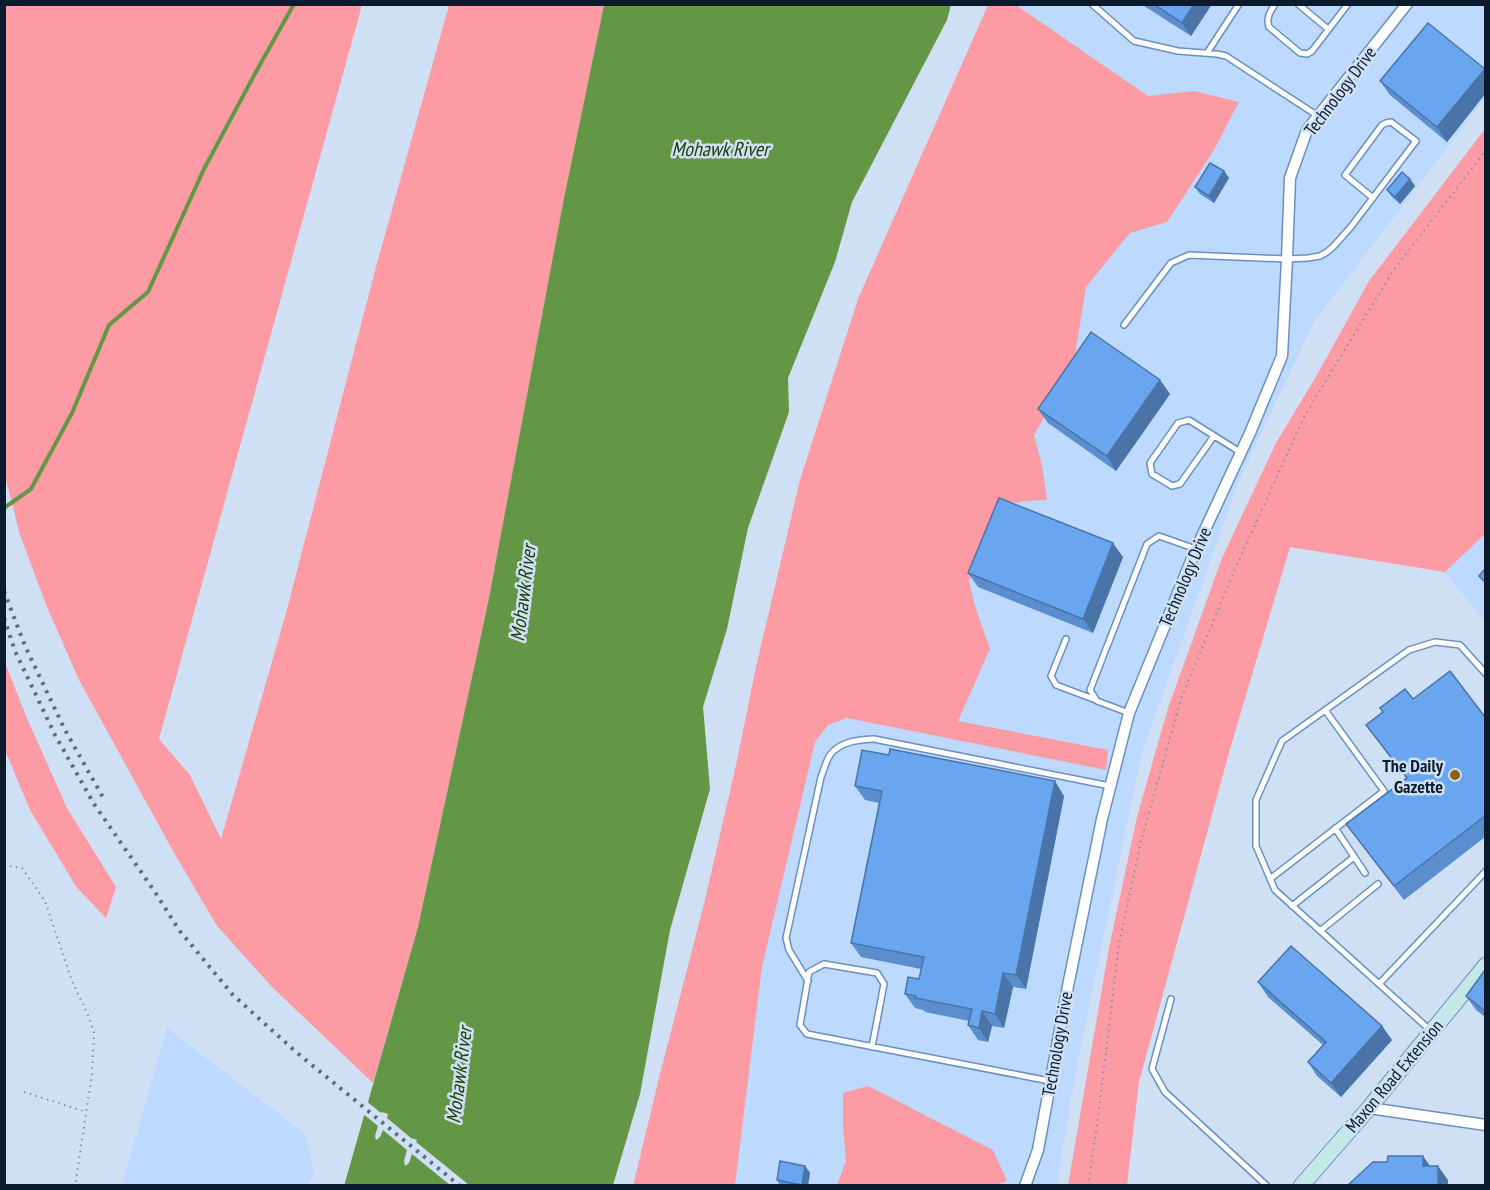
<svg xmlns="http://www.w3.org/2000/svg" width="1490" height="1190" viewBox="0 0 1490 1190" font-family="'PT Sans Narrow',sans-serif">
<style>
.built{fill:#bdd9fd}
.green{fill:#fc9ba3}
.water{fill:#649745}
.pier{fill:#cfe0f5}
.lines{fill:none;stroke-linecap:round;stroke-linejoin:round}
.stream{stroke:#649745;stroke-width:4}
.lane-casing{stroke:#6990c2;stroke-width:8}
.street-casing{stroke:#6990c2;stroke-width:13}
.secondary-casing{stroke:#6990c2;stroke-width:17}
.path{stroke:#8292a6;stroke-width:2;stroke-dasharray:1.5 4.5;stroke-linecap:butt}
.lane{stroke:#fff;stroke-width:5}
.street{stroke:#fff;stroke-width:10}
.secondary{stroke:#c4e8e8;stroke-width:15}
.rail{stroke:#5c6c80;stroke-width:4;stroke-dasharray:3 6;stroke-linecap:butt}
.wall{fill:#5b8ece}
.shaded-wall{fill:#4a74a8}
.building{fill:#6aa5f0;stroke:#4a74a8;stroke-width:1.5}
.poi-dot{fill:#90610c;stroke:#cfe0f5;stroke-width:2}
.labels{text-anchor:middle;dominant-baseline:central;stroke-width:5;stroke-linejoin:round;paint-order:stroke}
.street-label{font-size:18px;fill:#0b1a2d;stroke:#cfe0f5}
.poi-label{font-size:18px;font-weight:bold;fill:#0b1a2d;stroke:#cfe0f5;text-anchor:end}
.water-label{font-size:20px;font-style:italic;fill:#1f4003;stroke:#cfe0f5}
</style>
<rect width="100%" height="100%" fill="#cfe0f5"/>
<path class="built" d="M1016 5H1485V98L1314 322 1240 478 1142 752 1078 1060 1057 1185 724 1186 685 1181 811 724 1178 117Z
M1485 534V622L1445 572Z
M167 1028 305 1134 314 1171 308 1185H122Z"/>
<path class="green" d="M4 5H362L159 739 190 775 221 839 286 613 376 267 449 5H604L563 203 488 603 418 927 373 1083 272 987 217 926 173 851 79 680 47 607 20 535 4 472Z
M988 5H1016L1148 96 1194 91 1239 102 1214 150 1167 222 1130 233 1086 287 1073 368 1034 435 1042 465 1047 500 1027 501 1000 505 969 581 975 606 990 649 958 721 1108 750 1106 770 847 718 828 725 815 742 762 967 735 1185 633 1186 659 1078 705 900 736 765 756 667 800 480 858 299Z
M1485 129V534L1445 572 1290 547 1230 749 1139 1082 1127 1185H1068L1109 948 1137 817 1168 708 1222 558 1276 443 1318 373 1369 281Z
M4 660 26 716 67 808 116 887 106 918 77 888 30 810 5 750Z
M868 1086 993 1150 1007 1181 993 1186 837 1185 846 1161 843 1126V1093Z"/>
<path class="water" d="M604 5H951L947 20 852 202 835 262 788 378 789 412 748 528 727 629 703 707 710 789 670 930 640 1094 613 1185 344 1186 418 927 488 603 563 203Z"/>
<path class="pier" d="M365 1100 381 1113 382 1112 388 1114 387 1118 411 1138 417 1140 416 1142 469 1185H450L412 1154 409 1163 405 1166 404 1161 407 1150 383 1130 380 1137 376 1140 375 1136 378 1126 362 1113Z"/>
<g class="lines">
<path class="stream" d="M4 508 31 489 72 413 109 325 148 292 204 169 257 70 294 4"/>
<defs>
<path id="lane" d="M1092 4 1134 41 1178 51 1217 54 1226 56 1318 116
M1275 4C1270 12 1266 18 1269 27L1300 53 1307 54 1312 51 1348 4
M1298 4 1328 29
M1207 53 1239 4
M1124 325 1171 263 1189 255 1287 259 1308 258 1320 256 1327 252 1333 247 1350 228 1416 141 1391 122 1386 123 1382 125 1345 175 1373 198
M1214 436 1180 484 1172 486 1152 474 1150 463 1178 423 1189 420 1240 452
M1066 639 1051 676 1056 685 1096 700
M1129 713 1097 701 1090 690 1147 544 1159 536 1196 549
M1335 828 1365 873
M1270 879 1384 791 1325 710
M1292 906 1354 857
M1320 931 1378 884
M808 981 789 950 786 938 821 777C824 770 826 761 830 755 840 741 859 740 874 739L1110 786
M1379 984 1486 871
M1171 999 1152 1069 1165 1092 1267 1186
M1430 1030 1275 890 1256 846V800L1282 741 1409 650 1435 642 1460 645 1486 674
M872 1047 884 984 877 973 824 964 809 972 800 1025 807 1034 1050 1081"/>
<path id="street" d="M1369 1108 1486 1125
M1025 1186 1038 1150 1068 986 1102 819 1129 713 1196 549 1250 433 1282 356 1287 259 1290 178 1307 130 1407 4"/>
<path id="secondary" d="M1301 1186 1369 1108 1486 965"/>
</defs>
<use href="#lane" class="lane-casing"/>
<use href="#street" class="street-casing"/>
<use href="#secondary" class="secondary-casing"/>
<path class="path" d="M4 865 22 868 45 901 72 981 87 1013 94 1032 92 1074 75 1186
M24 1092 86 1112
M1088 1186 1098 1118 1119 944 1141 841 1181 699 1235 569 1305 415 1393 271 1486 150"/>
<use href="#lane" class="lane"/>
<use href="#street" class="street"/>
<use href="#secondary" class="secondary"/>
<path class="rail" d="M4 591 25 646 65 730 105 801
M4 618 15 651 55 735 94 804 155 892 179 930 233 995 296 1052 460 1186"/>
</g>
<path class="wall" d="M1141 4H1212L1191 36Z
M1485 69V94L1447 142 1390 95 1380 81Z
M1224 171 1229 178 1214 203 1200 194 1195 187Z
M1410 179 1415 186 1400 204 1392 197 1387 190Z
M1160 380 1170 394 1116 471 1048 423 1038 409Z
M1123 557 1093 633 978 587 968 573Z
M1413 699 1485 717V837L1404 900 1346 824 1406 778 1366 725Z
M855 786 1064 796 1026 989 1013 987 1004 1028 992 1026 988 1042 978 1040 968 1025 969 1021 925 1012 923 1010 915 1008 905 994 919 979 921 969 861 957 851 943 879 803 865 800Z
M1485 970V1017L1476 1010 1466 996Z
M1258 982 1382 1026 1392 1040 1341 1097 1317 1076 1308 1062 1323 1045 1268 997Z
M805 1166 810 1173 808 1185H780L777 1180Z"/>
<path class="shaded-wall" d="M1194 4H1212L1191 36 1182 23Z
M1485 69V94L1447 142 1437 127Z
M1224 171 1229 178 1214 203 1209 196Z
M1410 179 1415 186 1400 204 1395 197Z
M1160 380 1170 394 1116 471 1107 456Z
M1113 543 1123 557 1093 633 1083 619Z
M1055 781 1064 796 1026 989 1016 975Z
M1003 973 1013 987 1004 1028 995 1014Z
M982 1011 992 1026 988 1042 979 1028Z
M1382 1026 1392 1040 1341 1097 1331 1083Z
M1423 1156 1433 1170 1423 1166Z
M805 1166 810 1173 808 1185H802Z
M1438 1166 1448 1180V1185H1438Z"/>
<path class="building" d="M1153 4H1194L1182 23Z
M1428 23 1485 69 1437 127 1380 81Z
M1210 163 1224 171 1209 196 1195 187Z
M1402 172 1410 179 1395 197 1387 190Z
M1091 332 1160 380 1107 456 1038 409Z
M999 498 1113 543 1083 619 968 573Z
M1485 569V582L1479 576Z
M1450 671 1485 717V816L1394 886 1346 824 1407 778 1366 725 1383 712 1380 708 1405 689 1413 699Z
M890 749 1055 781 1016 975 1003 973 995 1014 982 1011 979 1028 968 1025 972 1009 915 998 916 996 905 994 908 977 919 979 924 957 851 943 882 791 855 786 862 750 889 755Z
M1291 946 1382 1026 1331 1083 1308 1062 1326 1042 1258 982Z
M1485 970V1011L1466 996Z
M1388 1156H1423V1166H1438V1185H1348L1373 1162H1387Z
M780 1161 805 1166 802 1185 777 1180Z"/>
<circle class="poi-dot" cx="1455" cy="775" r="6"/>
<g class="labels">
<g class="street-label">
<text transform="translate(1340 91) rotate(-53)">Technology Drive</text>
<text transform="translate(1185 577) rotate(-67)">Technology Drive</text>
<text transform="translate(1057 1044) rotate(-80)">Technology Drive</text>
<text transform="translate(1394 1076) rotate(-50)">Maxon Road Extension</text>
</g>
<g class="poi-label">
<text x="1443" y="765">The Daily<tspan x="1443" dy="21">Gazette</tspan></text>
</g>
<g class="water-label">
<text x="720" y="149">Mohawk River</text>
<text transform="translate(523 593) rotate(-83)">Mohawk River</text>
<text transform="translate(459 1075) rotate(-83)">Mohawk River</text>
</g>
</g>
<rect width="1490" height="1190" fill="none" stroke="#0b1a2d" stroke-width="12"/>
</svg>
